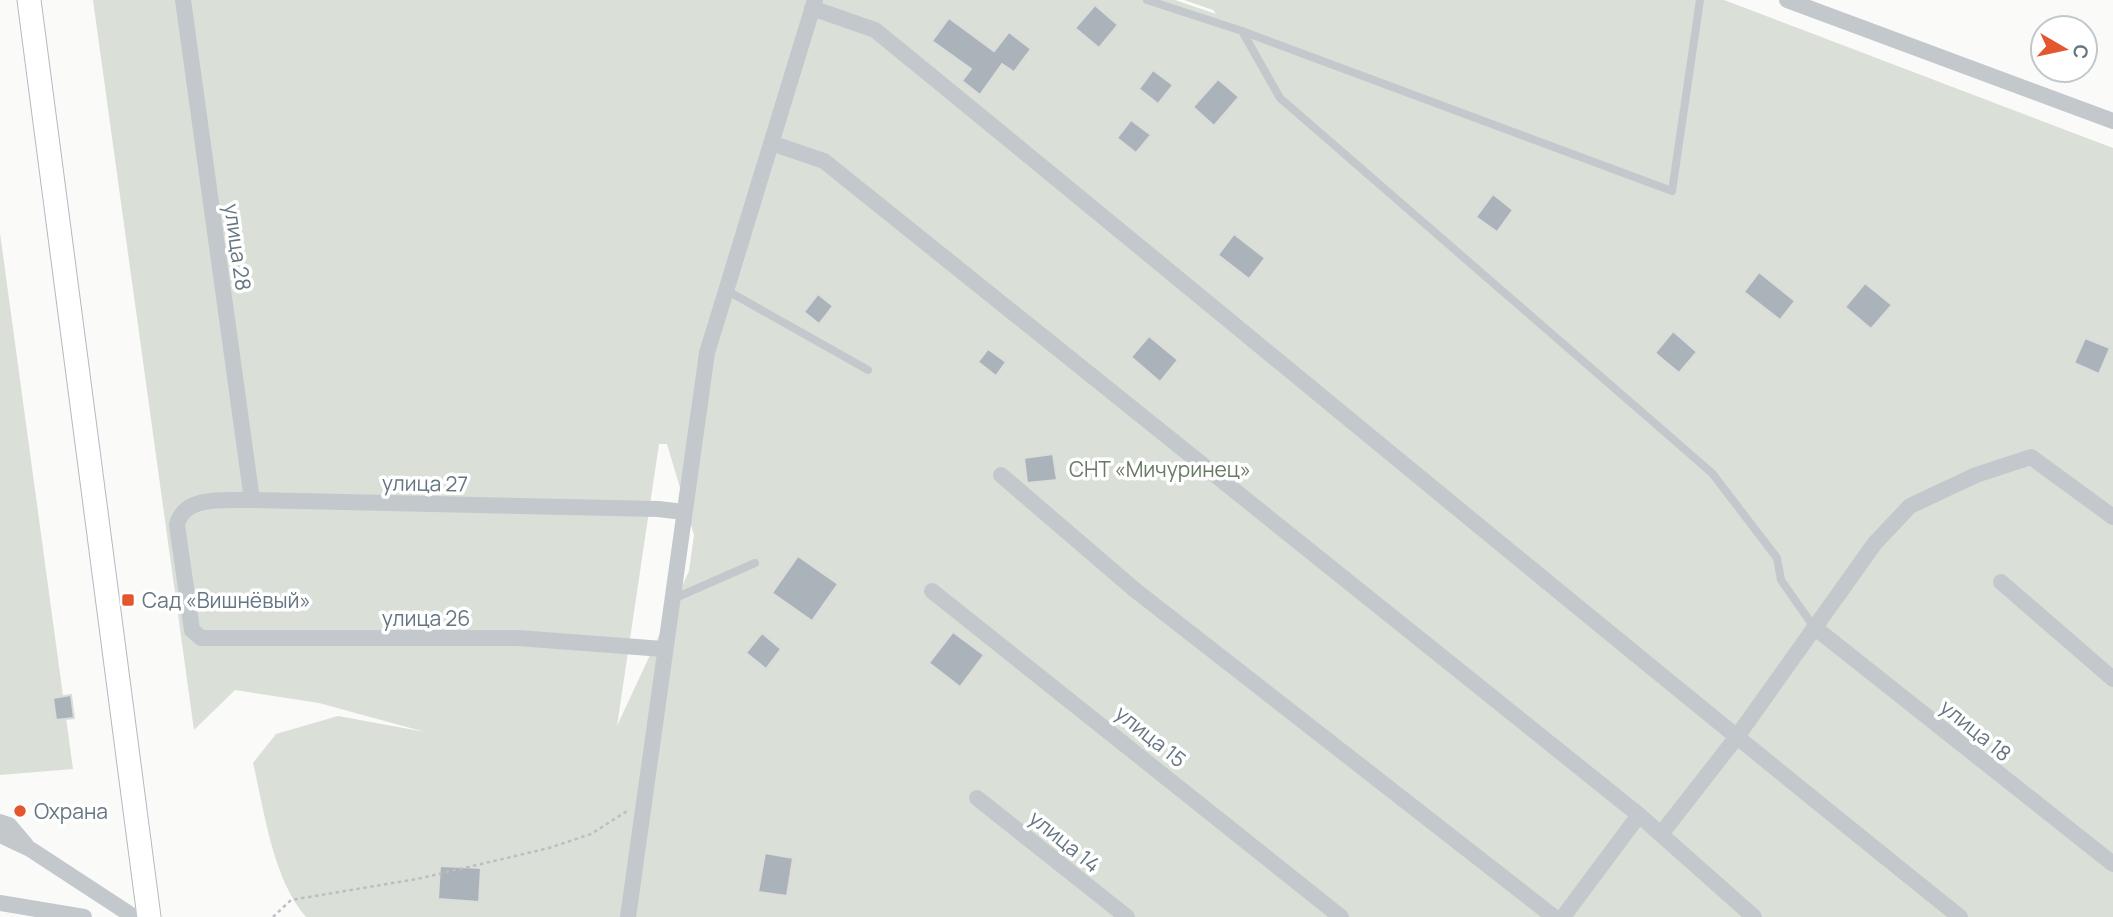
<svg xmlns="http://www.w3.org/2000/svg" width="2113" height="917" viewBox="0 0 2113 917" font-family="Manrope,sans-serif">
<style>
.green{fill:#dadfd7;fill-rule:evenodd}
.building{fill:#aab3b9;stroke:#dcdcda;stroke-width:2}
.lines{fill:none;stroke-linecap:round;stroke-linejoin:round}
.secondary-casing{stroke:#b3babf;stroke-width:25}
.path{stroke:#bbbfc2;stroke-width:2.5;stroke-dasharray:3.5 3.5;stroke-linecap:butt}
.service{stroke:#c3c8cc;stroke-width:8}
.minor{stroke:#c3c8cc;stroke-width:16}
.secondary{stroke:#fff;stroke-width:23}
.poi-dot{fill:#e4572e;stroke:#fff;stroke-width:2.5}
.labels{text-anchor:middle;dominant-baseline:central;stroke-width:7;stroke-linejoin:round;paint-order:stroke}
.street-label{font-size:21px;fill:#657683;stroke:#fff}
.park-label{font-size:21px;fill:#687a64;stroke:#fff}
.poi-label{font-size:21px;fill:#657683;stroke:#fff;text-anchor:start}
</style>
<rect width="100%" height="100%" fill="#fafaf8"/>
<path class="green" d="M93 0H1175L1216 14 1213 10 1184 0H1724L2113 148V917H306C272 877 265 813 253 763L276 734 338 716 425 732 319 703 235 690 194 730ZM659 444H667L694 535 689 571 617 726Z
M0 233 73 769 0 775Z"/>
<path class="building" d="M1095 5 1118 25 1099 48 1075 28Z
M949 18 994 51 1009 32 1031 49 1014 72 1002 64 980 95 962 81 971 69 932 41Z
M1153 70 1173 85 1158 104 1139 89Z
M1218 79 1239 97 1214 126 1193 107Z
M1131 120 1151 135 1136 153 1117 138Z
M1493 194 1513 210 1497 232 1476 217Z
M1234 234 1265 258 1249 279 1218 255Z
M1759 272 1795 301 1780 320 1744 292Z
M1865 283 1892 305 1871 329 1845 307Z
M818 294 833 306 819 324 804 312Z
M1673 331 1697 352 1679 373 1655 353Z
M1149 336 1178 360 1160 382 1131 357Z
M2085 338 2110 348 2099 374 2074 363Z
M988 349 1006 362 996 376 978 362Z
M1053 454 1057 480 1027 483 1024 458Z
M798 556 838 584 812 621 772 593Z
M953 632 984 655 960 687 929 663Z
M762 633 781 649 766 669 746 653Z
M71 695 74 718 56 720 53 698Z
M765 853 793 858 787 896 758 892Z
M440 866 481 868 479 902 438 899Z"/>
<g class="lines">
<defs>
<path id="secondary" d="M29 0 149 917"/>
</defs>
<use href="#secondary" class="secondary-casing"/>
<path class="path" d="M273 917 291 900 417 879 549 848 591 834 627 811"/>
<path class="service" d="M1147 0 1242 31 1672 191 1700 0
M1242 31 1280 98 1712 473 1777 558 1781 580 1814 627
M726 290 868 370
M673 599 755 563"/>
<path class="minor" d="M183 0 252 500
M1787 0 2113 121
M812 8 875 30C1237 325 1595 625 1960 917
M771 143 824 161 1639 815 1754 917
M1001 475 1135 590 1554 917
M2001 582 2113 679
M932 591 1341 917
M1814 627 2113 864
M663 649 518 638H201L192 630 177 525C184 494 227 501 252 500L658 509 684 512
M977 798 1127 917
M0 822 9 825 26 845
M1661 834 1736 738 1875 543 1910 506 1976 475 2031 457 2113 517
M0 835 30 849 134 917
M0 903 84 917
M628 917 707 353 815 0
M1563 917 1639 815"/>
<use href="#secondary" class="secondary"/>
</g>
<g class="poi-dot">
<rect x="121" y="593" width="14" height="14" rx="3.5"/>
<circle cx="20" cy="811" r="7"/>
</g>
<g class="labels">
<g class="street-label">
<text transform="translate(238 247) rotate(82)">улица 28</text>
<text transform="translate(425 483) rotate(1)">улица 27</text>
<text x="426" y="618">улица 26</text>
<text transform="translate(1976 730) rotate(39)">улица 18</text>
<text transform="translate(1151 736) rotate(39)">улица 15</text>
<text transform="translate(1065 841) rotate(39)">улица 14</text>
</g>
<g class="park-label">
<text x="1160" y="469">СНТ «Мичуринец»</text>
</g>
<g class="poi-label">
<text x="142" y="600">Сад «Вишнёвый»</text>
<text x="34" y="811">Охрана</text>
</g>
</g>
<g transform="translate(2064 49) rotate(99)"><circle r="33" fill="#ffffff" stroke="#c1c8cd" stroke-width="2"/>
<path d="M0-5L12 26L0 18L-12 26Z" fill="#e4572e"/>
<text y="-10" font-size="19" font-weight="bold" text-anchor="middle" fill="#657683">С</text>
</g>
</svg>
